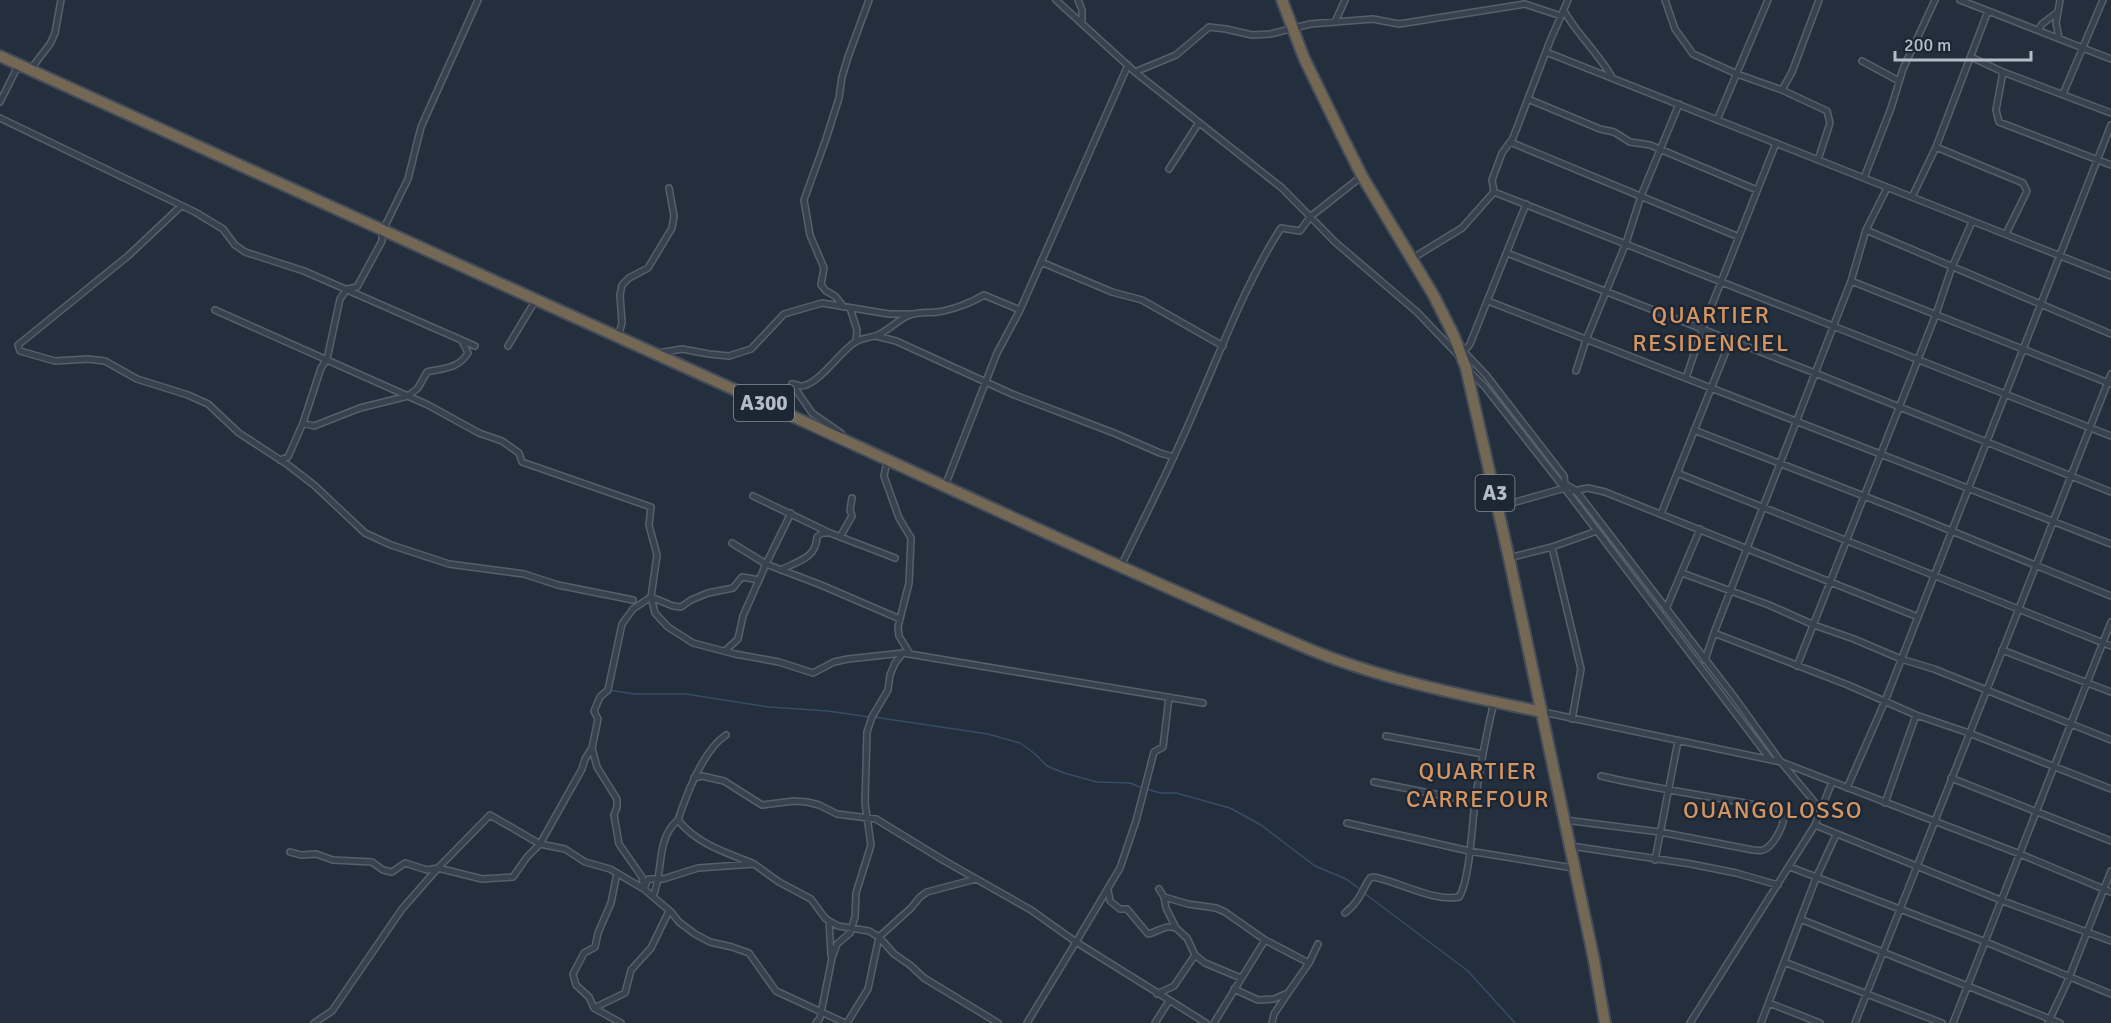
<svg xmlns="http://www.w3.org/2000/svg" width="2111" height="1023" viewBox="0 0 2111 1023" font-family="Signika,sans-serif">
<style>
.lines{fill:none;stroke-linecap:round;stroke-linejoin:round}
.stream{stroke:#394c67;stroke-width:1.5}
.street-casing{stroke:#565f6c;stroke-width:8}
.highway-casing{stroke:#434c59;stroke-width:14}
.street{stroke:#38414e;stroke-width:5}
.highway{stroke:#746855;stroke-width:10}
.labels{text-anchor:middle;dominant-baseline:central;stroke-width:5;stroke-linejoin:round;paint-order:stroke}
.shield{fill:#1d2633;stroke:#878f9c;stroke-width:1.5}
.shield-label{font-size:21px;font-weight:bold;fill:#b4bcc9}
.neighbourhood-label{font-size:24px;letter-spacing:1.5px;fill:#d59563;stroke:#1d2633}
</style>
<rect width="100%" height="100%" fill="#242f3e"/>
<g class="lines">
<path class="stream" d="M609 690 634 694H686L769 707 828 711 869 717
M874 717 988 734 1020 743 1034 753 1047 766 1064 773 1097 782 1130 783 1142 788
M1146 789 1161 793H1176L1230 808 1261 825 1315 866 1346 879 1361 890
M1364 893 1468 971 1515 1023"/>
<defs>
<path id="street" d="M1056 0 1135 72 1282 188 1335 242 1417 312 1458 355
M1078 0 1082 10V23
M1568 0 1550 41 1513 138 1502 153 1492 180 1494 192 2111 436
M1665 0 1675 29 1693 54 1737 74 1782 90
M1960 0 2111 59
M1564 11C1577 34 1598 53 1612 77
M1335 22 1345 0
M2039 29 2042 24 2058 12
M2059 38 2056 23 2060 0
M1546 52 2111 276
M1971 57 2003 72 2111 113
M1862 61 1899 81
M30 70 50 44 55 33 61 0
M1135 72 1176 55 1209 27 1226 29 1252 35 1270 34 1310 24 1373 19 1399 24 1525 4 1561 16
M2003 72 1996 110 1999 122 2111 165
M2063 94 2103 0
M1528 99 1600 129 1614 132 1630 142 1650 145 1757 190
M0 102 19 64
M0 118 195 212 223 229 235 245 245 252 304 271 475 346
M1717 120 1768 0
M1510 142 1739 237
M1936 147 2023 183 2027 191 2006 234
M1818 160 1830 123 1827 111 1782 90 1792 72 1819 0
M1169 169 1198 124
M1864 178 1891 108 1903 69 1935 0
M1912 197 1936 147 1988 11
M181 206 128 256 18 345 20 351 55 361 88 359 105 361 137 379 188 395 208 404 239 433 288 465 314 485 365 533 391 545 449 564 524 574 558 585 633 600
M1866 230 2111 334
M1507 253 1815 373 2111 492
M1413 258 1462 228 1494 192
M1041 262 1112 292 1142 300 1223 346
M1851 281 2111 384
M1488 301 2111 544
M844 307 835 296 826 291 821 285 824 268 810 235 804 200 826 139 839 98 842 77 848 57 869 0
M850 308 857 330 856 341
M215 310 428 405 479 433 502 441 519 453 522 462 651 507 649 525 657 555 651 597 655 613 668 627 693 643 735 654 779 662 813 673 834 662 848 659 903 653 1203 703
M876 336 896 341 1012 394 1114 433 1160 453 1174 457
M618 337 622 323 620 295 622 285 629 278 648 268 672 228 674 216 669 188
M508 346 535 301
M1459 349 1467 348 1470 344 1526 204
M1460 350 1467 355 1486 375 1564 476 1565 484 1575 490 1581 497 1735 698 1781 762 1822 811
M658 353 682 349 709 354 729 356 751 349 784 314 822 303 889 314H911
M1469 371 1485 387 1569 494 1770 759
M1576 371 1586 340 1626 243 1641 196 1679 104
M1686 378 1702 330 1776 143
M792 384C795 384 797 385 800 386 818 387 841 349 857 341 863 338 868 338 875 336 886 333 898 319 910 315 917 312 929 313 937 312 952 310 971 303 984 295L1020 310
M792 384 812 413 841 433
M303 423 314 426 360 408 408 396 418 388 427 372C444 368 458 369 468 353L462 341
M1694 430 1905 512 2111 596
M280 460 288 457 303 423 321 368 327 359 340 299 347 289 357 287 382 241V232L408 179 421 127 478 0
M887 461 884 476 899 518 911 538 909 583 898 627 899 636 910 654
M1677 473 2111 646
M945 486 997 353 1020 310 1128 65
M1573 491 1588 488 1605 492 1918 617
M753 496 830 533 895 558
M1498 507 1565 488
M1661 514 1730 341
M840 537 852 516 850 510 852 498
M732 543 766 564 821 585 900 619
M1552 547 1581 669 1572 719
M1509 558 1552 547 1597 531
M1121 566C1146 514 1173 462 1195 409 1222 348 1245 284 1281 228L1300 231 1310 217 1362 176
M781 570C797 561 816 559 817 537L822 533H827
M1682 573 1769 605 1814 625 1854 639 1901 659 1934 669 2111 740
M651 597 633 609 622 624 608 690 600 697 594 711 598 719 592 748 597 767 617 799V807L614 815 619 844 642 877 644 889 671 912 679 922 695 934 710 942 732 947 749 953 776 991 845 1023
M651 597 673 606 681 607 691 600 708 593 733 588 742 577 759 580
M1666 609 1700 529
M1714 633 1848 685 1916 715 1969 733 2111 789
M2002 650 2111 692
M725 651 738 639 743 616 766 564 791 513
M1705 660 1714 633 1851 281 1866 230 1887 188
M1797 666 1936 314 1952 267 1972 222
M1543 712 1781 762 2020 854 2111 892
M726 735C703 750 686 796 678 820 697 844 725 852 752 863
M1386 736 1483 754
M694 778 702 776 724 781 762 805 794 801 807 802 819 805 837 814 876 819 943 860 1031 910 1076 942 1120 868 1136 821 1154 752 1163 747 1169 697
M1951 778 2111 841
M1374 782 1475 802
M1847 788 1885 701 2111 125
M1885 803 1916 715
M1565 820 1660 832 1753 850C1757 850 1760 851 1763 850 1773 847 1783 827 1784 817 1785 813 1783 812 1780 809 1720 798 1660 790 1601 776
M1347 823 1469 851 1573 868
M1815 825 2003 901 2111 941
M1571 846 1691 864 1736 873 1778 885
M290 852 301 855 316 854 333 860 372 862 383 870 392 872 405 863 427 870 438 868 482 879 513 877 527 857 540 844 582 769 585 759 592 748
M1655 860 1678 741
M1790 867 1986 942 2111 994
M617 873 611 903 598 933 595 947 584 953 573 974 576 985 589 997 594 1008 621 1023
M1159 889 1164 897 1188 904 1216 908 1225 912 1265 940 1309 963
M1108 890 1110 901 1120 909H1127L1148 934C1158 932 1165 924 1176 928
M653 896C664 873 655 839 678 820
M1164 897 1166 908 1176 928 1187 938 1195 955 1205 963 1241 978
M1345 913C1360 901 1361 892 1370 878L1374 877C1399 882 1434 902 1459 897 1470 880 1472 824 1475 802 1480 768 1486 735 1494 702
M1800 919 2060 1023
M829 921 831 955
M1784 962 1942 1023
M1234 989 1258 1000 1274 999 1288 993 1309 963 1318 944
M1157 994 1174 986 1195 955
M1769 1003 1820 1023
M594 1008 625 993 631 970 651 948 669 911
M314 1023 332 1011 402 909 438 868 490 815 540 844 565 849 585 862 610 869 644 889 648 879H663L698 868 754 864 779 882 811 899 825 918 829 921 838 926 869 931 879 937 894 954 910 965 924 978 998 1023
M816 1023 820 1018 832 958 837 944 850 933 855 917 856 893 871 845 865 803 867 732 872 717 888 690 890 675 895 663 903 653
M847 1023 868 989 879 937 911 908 920 897 927 892 976 879
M1027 1023 1076 942 1206 1023
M1155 1023 1169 1001
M1214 1023 1265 940
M1272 1023 1274 1014 1288 993
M1690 1023 1815 825 1832 782
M1761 1023 1816 878 1836 835
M1855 1023C1940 806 2027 591 2111 374
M1953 1023 2111 622
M2048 1023 2069 978 2111 871"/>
<path id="highway" d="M1282 0 1304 58 1342 136 1362 176 1434 296 1454 336 1466 368 1509 558 1594 960 1605 1023
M0 56C250 171 502 284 753 398 936 482 1119 568 1304 647 1379 679 1462 695 1542 712"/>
</defs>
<use href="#street" class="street-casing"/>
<use href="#highway" class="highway-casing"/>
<use href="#street" class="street"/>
<use href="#highway" class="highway"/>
</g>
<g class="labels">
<g class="shield">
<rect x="734" y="385" width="60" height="36" rx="4.5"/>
<rect x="1475.5" y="475" width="39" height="36" rx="4.5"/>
</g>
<g class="shield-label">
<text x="764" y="403">A300</text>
<text x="1495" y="493">A3</text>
</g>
<g class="neighbourhood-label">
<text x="1711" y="315">QUARTIER<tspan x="1711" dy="28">RESIDENCIEL</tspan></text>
<text x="1478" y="771">QUARTIER<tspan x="1478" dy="28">CARREFOUR</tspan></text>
<text x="1773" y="810">OUANGOLOSSO</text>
</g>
</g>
<path d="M1895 51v9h136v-9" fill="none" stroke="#b4bcc9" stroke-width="3"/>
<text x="1904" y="51" font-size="18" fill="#b4bcc9" stroke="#1d2633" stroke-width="4.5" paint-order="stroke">200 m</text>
</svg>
